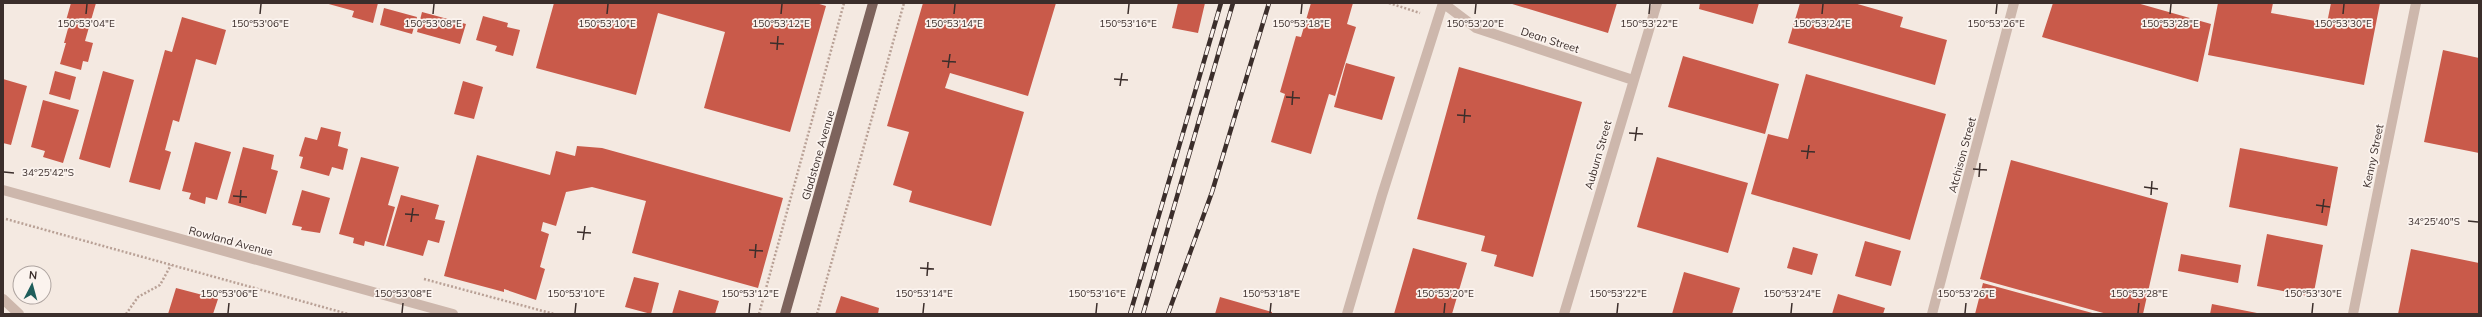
<svg xmlns="http://www.w3.org/2000/svg" width="2482" height="317" viewBox="0 0 2482 317" font-family="Mulish,sans-serif">
<style>
.building{fill:#c95a4a}
.lines{fill:none;stroke-linecap:round;stroke-linejoin:round}
.path{stroke:#b9a196;stroke-width:2.5;stroke-dasharray:2 2;stroke-linecap:butt}
.minor{stroke:#cdb7ac;stroke-width:10}
.major{stroke:#7d635c;stroke-width:10}
.rail-casing{stroke:#3b2e2b;stroke-width:4.5}
.rail{stroke:#fbf3ee;stroke-width:3;stroke-dasharray:9;stroke-linecap:butt}
.ticks{fill:none;stroke:#3b2e2b;stroke-width:1.5}
.labels{text-anchor:middle;dominant-baseline:central;stroke-width:3.5;stroke-linejoin:round;paint-order:stroke}
.street-label{font-size:11px;fill:#3b2e2b;stroke:#fbf3ee}
.ticks-label{font-size:10px;text-anchor:middle;fill:#3b2e2b;stroke:#fbf3ee;stroke-width:3.5;stroke-linejoin:round;paint-order:stroke}
</style>
<rect width="100%" height="100%" fill="#f4e9e1"/>
<path class="building" d="M71 3H96L85 41 93 43 88 62 83 61 81 70 60 64 66 43H64L69 25 65 24Z
M325 3H378L373 23 352 17 354 11Z
M554 3H816L826 6 790 132 704 108 725 32 658 13 636 95 536 68Z
M923 3H1056L1028 96 950 73 945 88 1024 112 991 226 909 202 912 191 893 185 909 132 887 126Z
M1178 3H1205L1198 33 1172 28Z
M1311 3H1353L1347 24 1356 27 1335 96 1329 94 1311 154 1271 142 1285 94 1280 92 1296 36 1301 37Z
M1509 3H1617L1608 33Z
M1700 3H1759L1753 24 1699 9Z
M1800 3H1854L1903 17 1900 27 1947 40 1935 85 1788 43Z
M2053 3H2137L2211 24 2198 82 2042 37Z
M2218 3H2273L2271 13 2327 23 2331 3H2380L2364 85 2208 55Z
M384 8 417 17 412 34 380 25Z
M422 12 466 24 460 44 417 32Z
M483 16 508 23 507 27 520 30 513 56 495 51 497 46 476 40Z
M182 17 226 30 216 65 196 59 179 122 173 120 165 150 171 152 160 190 129 182 165 50 172 52Z
M2443 50 2479 58V153L2424 142Z
M1683 56 1779 84 1765 134 1668 107Z
M1346 63 1395 77 1382 120 1334 107Z
M1459 67 1582 102 1533 277 1494 266 1497 255 1481 251 1485 236 1417 219Z
M55 71 76 77 70 100 49 94Z
M103 71 134 80 110 168 79 159Z
M1806 74 1946 114 1910 240 1751 194 1768 134 1788 139Z
M3 79 27 86 11 145 3 143Z
M463 81 483 87 474 119 454 114Z
M43 100 79 110 63 163 43 157 45 151 31 147Z
M321 127 341 132 338 146 348 149 343 170 332 167 329 176 300 168 303 157 299 156 305 137 317 140Z
M195 142 231 152 217 200 206 197 205 204 189 199 191 193 182 191Z
M577 146 602 148 783 198 758 288 632 253 646 201 592 187 566 192 556 226 543 222 541 231 549 234 540 267 545 269 536 300 504 289V292L444 276 477 155 550 175 556 151 575 156Z
M243 147 274 155 271 169 278 171 266 214 228 203Z
M2240 148 2338 167 2327 226 2229 207Z
M361 157 399 167 388 205 395 207 384 246 365 241 364 246 353 243 354 238 339 234Z
M1657 157 1748 183 1728 253 1637 227Z
M2011 160 2168 203 2143 314H2107L1980 279Z
M302 190 330 198 320 233 301 230 302 227 292 225Z
M401 195 439 205 435 219 445 221 439 243 428 240 423 256 386 246Z
M2267 234 2323 245 2313 297 2257 286Z
M1865 241 1901 251 1891 286 1855 276Z
M1793 247 1818 254 1812 275 1787 268Z
M1413 248 1467 263 1452 314H1394Z
M2411 249 2479 263V314H2398Z
M2181 254 2241 265 2238 283 2178 271Z
M1684 272 1740 288 1732 314H1672Z
M634 277 659 283 651 314 625 307Z
M1983 283 2096 314H1975Z
M176 288 218 299 213 314H168Z
M679 290 719 301 715 314H672Z
M1838 294 1885 308 1883 314H1832Z
M841 296 879 308 878 314H835Z
M1220 297 1272 312V314H1215Z
M2212 304 2257 313V314H2210Z"/>
<g class="lines">
<path class="path" d="M1389 3 1420 13
M6 219 348 314
M424 279 554 314
M126 314 138 297 160 285 171 265
M759 314 844 3
M817 314 904 3"/>
<path class="minor" d="M1443 3 1476 28 1633 80
M3 190 453 314
M3 299 19 314
M1347 314 1382 195 1443 3
M1564 314 1657 3
M1932 314 2014 3
M2353 314 2416 3"/>
<path class="major" d="M785 314 873 3"/>
<defs>
<path id="rail" d="M1130 314 1221 3
M1143 314 1233 3
M1168 314 1212 192 1269 3"/>
</defs>
<use href="#rail" class="rail-casing"/>
<use href="#rail" class="rail"/>
</g>
<path class="ticks" d="M86 14 87 4M260 14 261 4M433 14 434 4M607 14 608 4M781 14 782 4M954 14 955 4M1128 14 1129 4M1301 14 1302 4M1475 14 1476 4M1649 14 1650 4M1822 14 1823 4M1996 14 1997 4M2170 14 2171 4M2343 14 2344 4M770 43 784 44M777 50 778 36M942 61 956 62M948 68 950 54M1114 79 1128 80M1120 86 1122 73M1286 97 1300 98M1292 105 1293 91M1457 115 1471 116M1464 123 1465 109M1629 133 1643 134M1635 141 1637 127M1801 151 1815 152M1807 159 1809 145M1973 169 1987 170M4 172 14 173M1979 177 1980 163M2144 187 2158 189M2151 195 2152 181M233 196 247 197M240 203 241 190M2316 205 2330 207M2322 213 2324 199M405 214 419 215M2468 221 2478 222M411 222 413 208M577 232 591 233M583 240 585 226M749 250 763 251M755 258 756 244M920 268 934 269M927 276 928 262M228 313 229 303M402 313 403 303M575 313 576 303M749 313 750 303M923 313 924 303M1096 313 1097 303M1270 313 1271 303M1444 313 1445 303M1617 313 1618 303M1791 313 1792 303M1965 313 1966 303M2138 313 2139 303M2312 313 2313 303"/>
<g class="labels">
<g class="street-label">
<text transform="translate(1550 40) rotate(18)">Dean Street</text>
<text transform="translate(818 155) rotate(-74)">Gladstone Avenue</text>
<text transform="translate(1598 155) rotate(-74)">Auburn Street</text>
<text transform="translate(1962 155) rotate(-75)">Atchison Street</text>
<text transform="translate(2373 156) rotate(-78)">Kenny Street</text>
<text transform="translate(231 241) rotate(15)">Rowland Avenue</text>
</g>
</g>
<g class="ticks-label">
<text x="86" y="27">150°53'04"E</text>
<text x="260" y="27">150°53'06"E</text>
<text x="433" y="27">150°53'08"E</text>
<text x="607" y="27">150°53'10"E</text>
<text x="781" y="27">150°53'12"E</text>
<text x="954" y="27">150°53'14"E</text>
<text x="1128" y="27">150°53'16"E</text>
<text x="1301" y="27">150°53'18"E</text>
<text x="1475" y="27">150°53'20"E</text>
<text x="1649" y="27">150°53'22"E</text>
<text x="1822" y="27">150°53'24"E</text>
<text x="1996" y="27">150°53'26"E</text>
<text x="2170" y="27">150°53'28"E</text>
<text x="2343" y="27">150°53'30"E</text>
<text x="48" y="176">34°25'42"S</text>
<text x="2434" y="225">34°25'40"S</text>
<text x="229" y="297">150°53'06"E</text>
<text x="403" y="297">150°53'08"E</text>
<text x="576" y="297">150°53'10"E</text>
<text x="750" y="297">150°53'12"E</text>
<text x="924" y="297">150°53'14"E</text>
<text x="1097" y="297">150°53'16"E</text>
<text x="1271" y="297">150°53'18"E</text>
<text x="1445" y="297">150°53'20"E</text>
<text x="1618" y="297">150°53'22"E</text>
<text x="1792" y="297">150°53'24"E</text>
<text x="1966" y="297">150°53'26"E</text>
<text x="2139" y="297">150°53'28"E</text>
<text x="2313" y="297">150°53'30"E</text>
</g>
<rect width="2482" height="317" fill="none" stroke="#3b2e2b" stroke-width="8"/>
<g transform="translate(32 285) rotate(6)"><circle r="19" fill="#fbf3ee" stroke="#aea4a0"/>
<path d="M0-3L7 15L0 10L-7 15Z" fill="#1f5e5b"/>
<text y="-6" font-size="11" font-weight="bold" text-anchor="middle" fill="#3b2e2b">N</text>
</g>
</svg>
